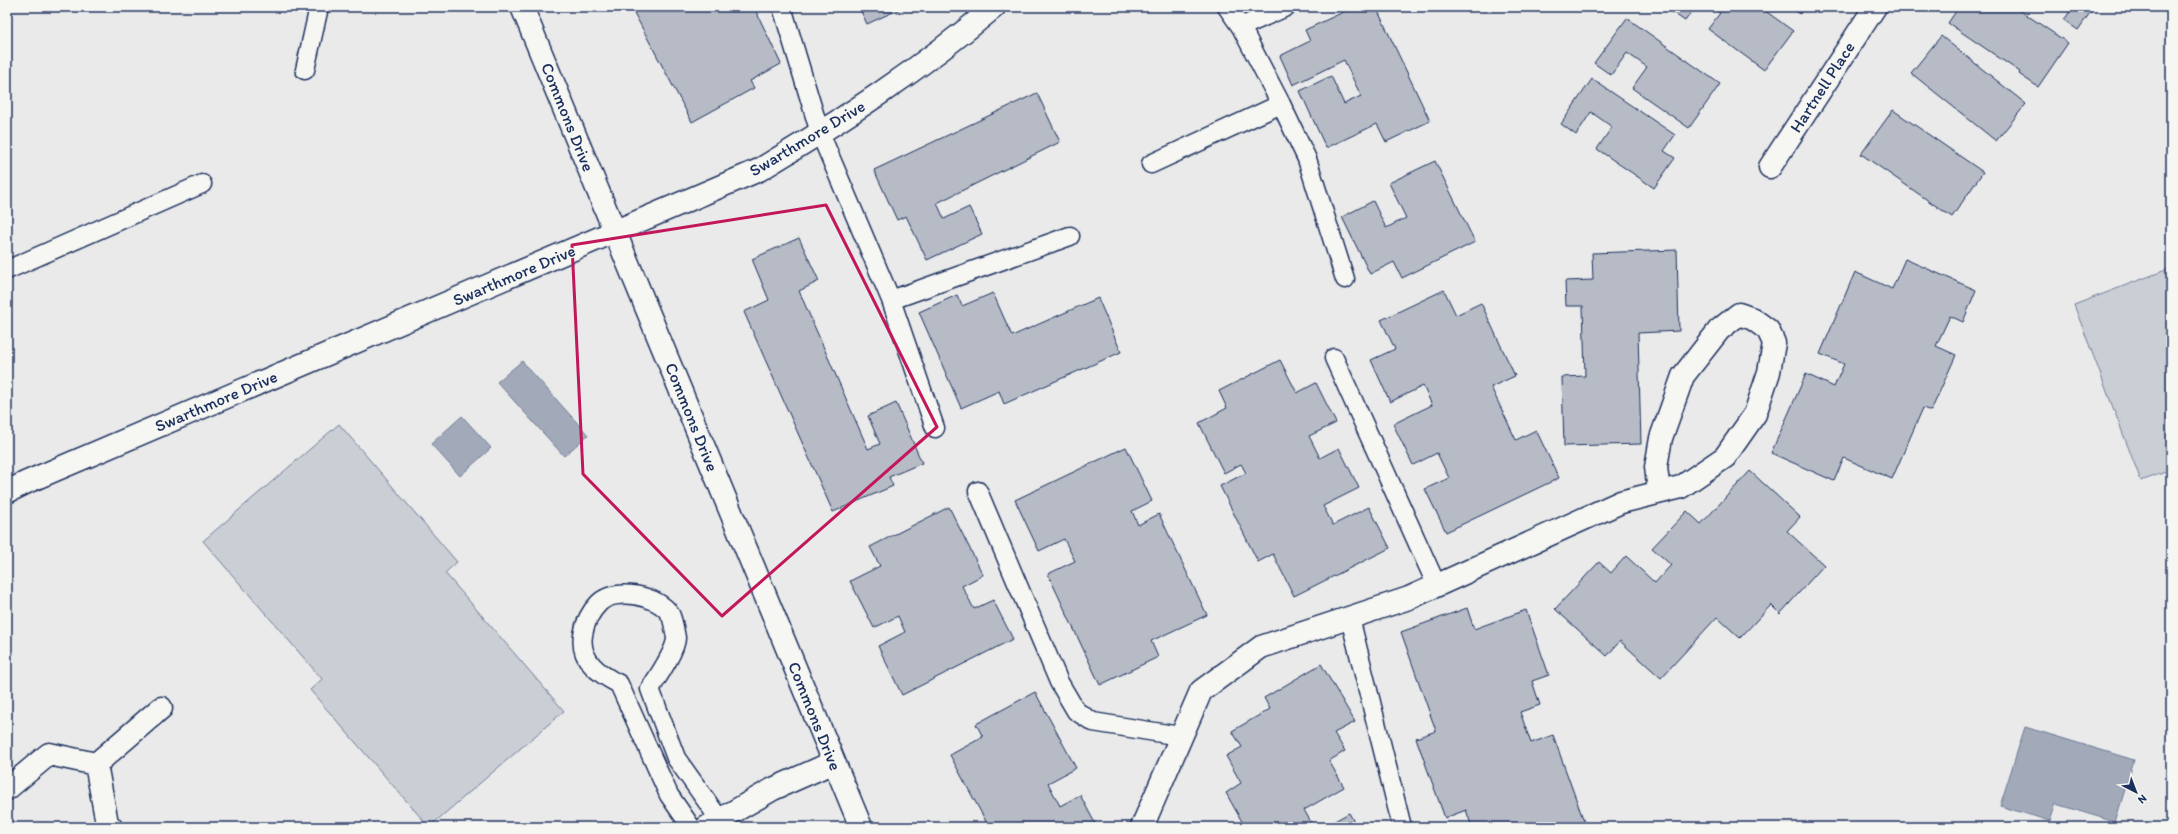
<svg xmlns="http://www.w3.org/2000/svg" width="2178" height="834" viewBox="0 0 2178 834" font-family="Itim,sans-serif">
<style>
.green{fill:#caced5;stroke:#727e9a}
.water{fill:#a2aaba;stroke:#6c7995}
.building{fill:#b6bbc6;stroke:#1b2f5e}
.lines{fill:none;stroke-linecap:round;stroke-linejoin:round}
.lane-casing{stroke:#1b2f5e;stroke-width:21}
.street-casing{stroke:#1b2f5e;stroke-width:25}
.lane{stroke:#f6f6f2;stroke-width:18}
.street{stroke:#f6f6f2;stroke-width:22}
.marked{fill:none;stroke:#c2185b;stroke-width:3;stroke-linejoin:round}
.labels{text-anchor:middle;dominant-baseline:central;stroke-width:3;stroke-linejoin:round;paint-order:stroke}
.street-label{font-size:17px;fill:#1b2f5e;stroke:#f6f6f2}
</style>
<rect width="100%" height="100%" fill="#e9eae9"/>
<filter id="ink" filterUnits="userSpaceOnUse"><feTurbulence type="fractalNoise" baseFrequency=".025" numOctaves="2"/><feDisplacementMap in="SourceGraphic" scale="8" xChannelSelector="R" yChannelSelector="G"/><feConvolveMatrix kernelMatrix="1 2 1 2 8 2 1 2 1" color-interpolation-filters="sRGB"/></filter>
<g filter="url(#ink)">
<path class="green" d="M2171 268V470L2141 481 2074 305Z
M339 424 457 562 445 573 564 711 429 827 310 690 322 679 203 541Z"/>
<path class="water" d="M522 361 588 435 564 456 497 382Z
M462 416 491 448 460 476 431 444Z
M2025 727 2134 760 2115 822 2056 804 2050 821 2000 806Z"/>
<path class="building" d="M631 7H754L781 64 750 81 754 88 692 122Z
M859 7H904L867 24Z
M1354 7H1376L1430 121 1386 142 1377 124 1326 148 1300 91 1331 76 1344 104 1361 96 1344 60 1293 85 1280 56 1310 41 1305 30Z
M1671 7H1695L1685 21 1669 10Z
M1712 7H1760L1793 31 1764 70 1708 29 1720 13Z
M1790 7H1804L1800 14Z
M1959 7H2015L2068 43 2038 87 2019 74 2020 72 1948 23Z
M2073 7H2094L2078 30 2064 20Z
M1627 18 1720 84 1689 128 1632 88 1647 67 1627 53 1611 75 1594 63Z
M1941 36 2026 104 1996 141 1911 73Z
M1592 79 1675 135 1664 151 1675 158 1654 188 1597 149 1612 127 1591 112 1576 135 1561 124Z
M1037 93 1060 142 937 203 944 219 969 207 982 234 927 260 906 216 897 220 874 170Z
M1893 110 1983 172 1952 217 1861 154Z
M1435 161 1475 242 1402 278 1394 262 1370 274 1342 217 1373 201 1386 228 1406 218 1389 183Z
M799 238 819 281 799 291 868 449 880 444 868 416 896 403 922 463 889 477 893 486 833 512 744 312 769 300 752 259Z
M1677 250 1679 331 1638 333 1641 444 1564 446 1562 377 1585 376 1583 306H1566L1565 281 1593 280 1592 253Z
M1905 259 1976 290 1963 322 1950 316 1936 346 1956 355 1931 411 1923 408 1892 479 1844 458 1834 481 1771 453 1806 374 1834 387 1844 364 1820 354 1855 272 1892 289Z
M1444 290 1456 315 1481 303 1515 376 1491 387 1516 440 1536 430 1559 478 1446 532 1425 489 1449 478 1437 453 1413 465 1393 424 1432 405 1423 386 1390 402 1371 360 1395 349 1381 320Z
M993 293 1012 336 1098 298 1121 352 1004 404 999 391 961 408 919 312 957 295 962 306Z
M1280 360 1297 393 1316 383 1336 423 1309 436 1320 458 1339 448 1359 488 1323 506 1333 525 1369 507 1390 548 1294 596 1273 554 1258 562 1220 486 1246 473 1241 464 1224 473 1199 423 1227 408 1219 391Z
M1126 447 1152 501 1132 511 1138 525 1159 514 1207 615 1151 641 1158 657 1100 685 1048 574 1075 561 1064 539 1039 551 1015 500Z
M1750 471 1800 517 1787 531 1824 565 1780 614 1771 605 1740 638 1717 617 1661 678 1620 641 1607 656 1555 609 1599 562 1611 573 1626 556 1655 583 1671 565 1652 548 1687 511 1701 524Z
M949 507 983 575 962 586 974 609 993 600 1013 639 902 695 878 646 905 632 898 616 874 628 850 581 880 566 870 547Z
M1467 608 1474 629 1526 610 1549 675 1532 681 1540 705 1520 712 1531 743 1553 735 1586 827H1472L1466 810 1445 818 1416 738 1436 731 1401 632Z
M1321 664 1355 722 1334 733 1345 751 1329 761 1344 787 1304 810 1314 827H1245L1226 793 1241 783 1226 756 1242 747 1232 731 1270 709 1264 698Z
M1035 692 1076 768 1048 783 1060 806 1080 795 1097 827H989L950 755 983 737 976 724Z
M1349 813 1357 827H1324Z"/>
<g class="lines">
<defs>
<path id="lane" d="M782 7 820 133 891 300 935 428
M1227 7 1241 27 1281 104 1307 159 1345 279
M1241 27 1286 7
M305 70 319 7
M1151 164 1281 104
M7 270 202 184
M891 300 1070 236
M1334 358 1437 586
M978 491 1059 682 1076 711 1093 722 1180 736
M1350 618 1402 827
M691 827 669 795 619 684C599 674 579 660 583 635 585 622 590 612 599 603 615 587 658 595 670 614 673 619 675 632 676 638 676 650 657 678 650 689L676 758 720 820"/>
<path id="street" d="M522 7 861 827
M1770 167 1875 7
M7 492 27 482 759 170C841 121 921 69 994 7
M7 789 49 754 96 764
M111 827 107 823 96 764 161 708
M707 827 773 789 834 762
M1142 827 1201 691 1261 647 1409 598 1621 502 1681 487 1725 457 1755 414 1769 372 1774 343 1768 330 1753 319 1739 314 1719 330 1683 376 1661 438 1656 467 1659 492"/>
</defs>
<use href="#lane" class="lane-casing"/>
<use href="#street" class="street-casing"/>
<use href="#lane" class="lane"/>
<use href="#street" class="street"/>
</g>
</g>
<path class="marked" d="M826 205 937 427 722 616 583 474 572 245Z"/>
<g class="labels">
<g class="street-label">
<text transform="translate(1822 87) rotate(-57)">Hartnell Place</text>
<text transform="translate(568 117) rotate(68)">Commons Drive</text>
<text transform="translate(807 138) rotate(-31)">Swarthmore Drive</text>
<text transform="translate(514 275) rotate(-23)">Swarthmore Drive</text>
<text transform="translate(216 401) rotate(-23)">Swarthmore Drive</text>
<text transform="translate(692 417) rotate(68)">Commons Drive</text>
<text transform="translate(815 716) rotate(68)">Commons Drive</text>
</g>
</g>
<rect width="2178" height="834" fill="none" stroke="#f6f6f2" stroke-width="24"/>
<rect x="12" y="12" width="2154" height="810" fill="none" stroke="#1b2f5e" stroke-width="1.5" filter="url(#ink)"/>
<g transform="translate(2136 792) rotate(138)" stroke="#f6f6f2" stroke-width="3" paint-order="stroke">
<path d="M0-3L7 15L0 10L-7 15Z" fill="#1b2f5e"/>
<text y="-6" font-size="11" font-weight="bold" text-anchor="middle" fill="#1b2f5e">N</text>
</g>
</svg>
